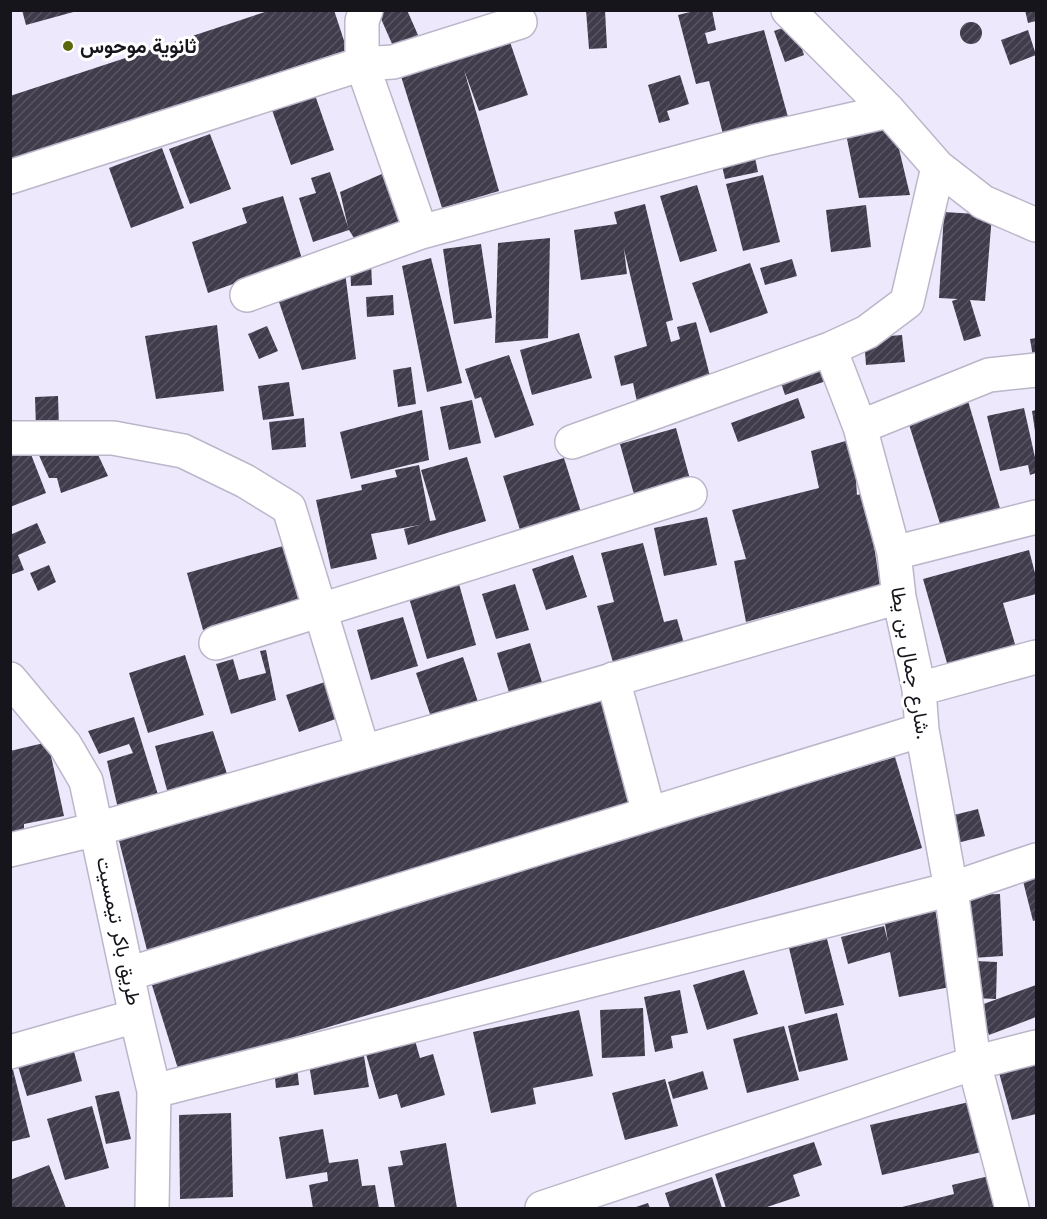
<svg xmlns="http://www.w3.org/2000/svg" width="1047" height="1219" viewBox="0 0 1047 1219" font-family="'Work Sans',Vazirmatn,sans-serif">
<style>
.building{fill:url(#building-hatch)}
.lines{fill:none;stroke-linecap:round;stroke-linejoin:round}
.minor-casing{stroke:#bbb6c9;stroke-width:36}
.minor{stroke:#fff;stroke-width:33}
.poi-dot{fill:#5c680e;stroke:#fff;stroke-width:2}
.labels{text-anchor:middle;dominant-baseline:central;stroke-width:6;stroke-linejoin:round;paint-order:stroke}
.poi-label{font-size:20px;font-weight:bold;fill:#17151c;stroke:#fff;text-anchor:start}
.street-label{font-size:20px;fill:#17151c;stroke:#fff}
</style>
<defs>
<pattern id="building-hatch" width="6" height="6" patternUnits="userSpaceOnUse" patternTransform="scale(1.5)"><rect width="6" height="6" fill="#413c4c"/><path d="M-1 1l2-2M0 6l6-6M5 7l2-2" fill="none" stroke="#595562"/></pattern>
</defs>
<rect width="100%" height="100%" fill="#eee8fd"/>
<path class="building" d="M22 10H77V11L26 25Z
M271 10H334L347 50 10 160V96Z
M382 10H407L418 35 393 46 378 12Z
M586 10H605L607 48 589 49Z
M698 10H712L716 30 705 33 708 44 764 30 788 117 723 134 709 81 696 84 678 15Z
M1025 10H1036V21L1028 23Z
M960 33a11 11 0 1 1 22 0a11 11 0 1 1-22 0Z
M794 24 804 55 785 62 774 31Z
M1028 30 1036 55 1010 65 1001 40Z
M509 39 528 95 479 111 464 70 499 191 442 208 400 73Z
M680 75 689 104 667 111 670 120 659 123 648 85Z
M315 95 334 150 291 165 272 110Z
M894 128 910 195 859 198 846 134Z
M210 134 231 189 190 204 169 149Z
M162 148 184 208 131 228 109 168Z
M754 153 758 172 725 179 721 161Z
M389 171 406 228 359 246 349 230 313 242 299 198 316 193 311 178 330 172 348 227 340 192Z
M763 175 780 242 743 251 726 184Z
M697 185 717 251 680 262 660 196Z
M283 196 302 259 208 293 192 242 247 223 242 208Z
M645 204 673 320 666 322 671 342 680 339 677 327 696 322 712 384 637 402 633 383 621 386 614 356 647 346 624 249 627 274 581 280 574 230 617 224 614 212Z
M866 205 871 247 831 252 826 210Z
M944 212 992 215 985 301 970 300 981 336 964 341 952 301 958 299 939 298Z
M550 238 548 338 495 343 498 243Z
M481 244 492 318 454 324 443 249Z
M431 258 462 383 427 392 402 266Z
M792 259 797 276 765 285 760 268Z
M371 262 372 285 351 286 350 263Z
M750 263 768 313 710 333 692 283Z
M345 272 356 359 302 370 279 302 329 273Z
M393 295 394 315 367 317 366 297Z
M217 325 224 391 156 399 145 336Z
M267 326 278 351 259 359 248 334Z
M579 333 592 378 532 395 520 350Z
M902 335 905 362 866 365 864 338Z
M1036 338V369H1035L1030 339Z
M509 355 534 425 495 438 481 397 475 399 465 369Z
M822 361 829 380 785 395 779 377Z
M411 367 416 404 398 407 393 370Z
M289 382 294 416 263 420 258 386Z
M58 396 59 427 36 428 35 397Z
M798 398 805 418 738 442 731 423Z
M472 400 481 443 449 450 440 407Z
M968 401 1002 515 942 530 907 418Z
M1024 408 1036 462V473L1030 475 1028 465 1000 471 987 416Z
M422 410 429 460 351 479 340 432Z
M1036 410V431H1035L1032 411Z
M304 418 306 447 272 450 269 422Z
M676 428 691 483 635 498 620 444Z
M849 440 855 466 857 495 866 493 880 585 746 622 734 561 746 559 732 510 819 488 811 451Z
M27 444 46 493 10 507V450Z
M34 444H93L108 476 61 493 57 478H49Z
M467 457 486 521 408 545 404 529 419 525 371 534 377 559 331 569 316 500 362 490 361 485 397 477 395 470 419 465 430 521 436 520 421 470Z
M564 458 581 512 520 530 503 476Z
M707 517 717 565 664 576 654 528Z
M37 523 46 543 18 555 24 570 10 575V535Z
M643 543 664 622 677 619 685 647 614 666 597 606 614 602 601 553Z
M290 544 306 601 203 630 187 573Z
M1029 550 1036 577V594L1003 603 1017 651 949 670 923 579Z
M573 555 587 597 546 610 532 569Z
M49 565 56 582 38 591 30 573Z
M459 584 476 645 427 659 409 598Z
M515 584 529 630 496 639 482 594Z
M403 617 418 666 371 680 357 630Z
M530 643 544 689 511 699 497 653Z
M266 650 276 700 231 714 216 664 233 659 239 680 266 673 260 651Z
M185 655 204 715 148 733 129 673Z
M463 657 478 702 431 717 416 673Z
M334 679 347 715 299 732 286 695Z
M604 698 631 810 148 954 118 837Z
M134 717 160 801 119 813 107 761 133 753 129 744 99 754 88 731Z
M213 731 231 786 170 801 155 746Z
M48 742 64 816 24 824V829L10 833V751Z
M895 757 922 848 179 1072 151 982Z
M978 809 985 836 957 843 950 816Z
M1036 878V920L1033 921 1023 881Z
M1000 894 1003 956 972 958 969 895Z
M935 909 950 987 899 997 890 952 848 964 841 937 884 926 888 942 885 924Z
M827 939 844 1005 805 1014 789 948Z
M976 961 997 962 996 999 974 998Z
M744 970 758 1014 707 1030 693 985Z
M1036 985V1017L989 1035 978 1006Z
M680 990 688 1033 671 1036 673 1048 655 1052 644 997Z
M643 1008 645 1056 602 1058 600 1010Z
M579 1010 593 1076 533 1088 536 1104 491 1113 473 1032Z
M837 1013 848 1060 799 1072 788 1026Z
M784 1026 799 1080 747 1093 733 1039Z
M414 1037 420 1058 433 1054 445 1095 401 1108 397 1094 379 1099 365 1051Z
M73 1048 82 1081 27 1096 17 1063Z
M363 1050 369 1087 314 1095 308 1058Z
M1036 1051V1114L1012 1120 996 1062Z
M10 1058 30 1137 10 1142Z
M297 1067 299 1085 276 1088 274 1069Z
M703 1071 708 1089 673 1099 668 1082Z
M665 1079 678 1126 625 1140 612 1093Z
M119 1091 131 1139 106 1144 95 1096Z
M978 1100 990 1150 882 1175 870 1125Z
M92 1106 109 1168 65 1180 47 1119Z
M231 1113 233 1197 180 1199 179 1115Z
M323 1129 329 1163 358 1159 362 1186 375 1185 379 1208H313L309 1185 328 1181 327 1172 286 1179 279 1137Z
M814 1142 822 1165 793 1175 800 1196 764 1208H726L715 1174Z
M446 1143 457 1208H395L388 1167 403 1165 400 1151Z
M49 1165 66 1208H10V1180Z
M993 1175 1001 1208H898L954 1194 952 1185Z
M712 1177 722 1208H670L665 1193Z
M648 1203 650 1208H633Z"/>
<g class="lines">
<defs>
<path id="minor" d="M366 10 362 21V64L421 232
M788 10 889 111 938 167 983 202 1036 225
M938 167 907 302 867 332 830 349 860 427 894 553 899 597 919 689 922 730 951 889 974 1063 1012 1208
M10 177 362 64 393 62 520 22
M247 295 421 232 761 140 889 111
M860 427 989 375 1036 370
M10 438H113L183 451 245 481 289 508 363 751
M572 442 830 349
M894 553 1036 517
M216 643 690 494
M10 679 65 745 86 781 136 1016 154 1091 152 1208
M613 679 649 813
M919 689 1036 657
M10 850 97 829 899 597
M128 974 922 730
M10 1052 136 1016
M154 1091 951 889 1036 860
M542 1208 974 1063 1036 1047"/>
</defs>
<use href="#minor" class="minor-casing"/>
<use href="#minor" class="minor"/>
</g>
<circle class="poi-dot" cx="68" cy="46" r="6"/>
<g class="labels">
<g class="poi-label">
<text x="80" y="46">ثانوية موحوس</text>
</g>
<g class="street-label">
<text transform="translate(911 663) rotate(80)">شارع جمال بن يطا.</text>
<text transform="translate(119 931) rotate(78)">طريق باكر تيمسيت</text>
</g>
</g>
<rect width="1047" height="1219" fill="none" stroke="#17151c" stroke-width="24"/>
</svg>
